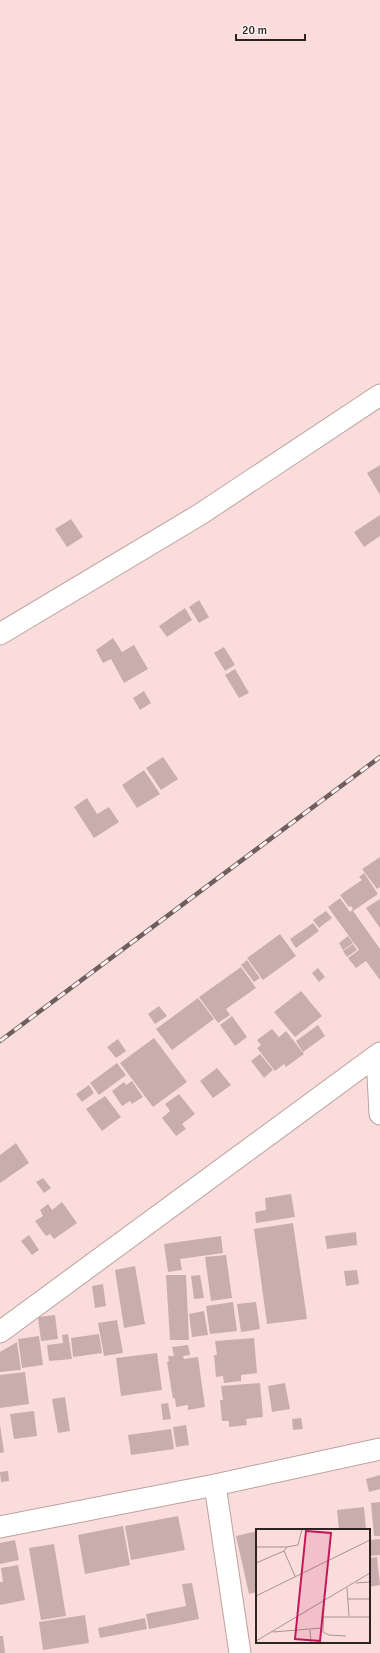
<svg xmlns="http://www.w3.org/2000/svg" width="380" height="1653" viewBox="0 0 380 1653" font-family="Signika,sans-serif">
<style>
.building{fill:#c9adac}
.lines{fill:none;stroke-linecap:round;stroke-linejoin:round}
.minor-casing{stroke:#bca19f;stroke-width:23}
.minor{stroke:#fff;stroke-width:21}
.rail-casing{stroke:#6e5e5d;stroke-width:4.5}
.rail{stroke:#fbefee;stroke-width:3;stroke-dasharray:9;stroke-linecap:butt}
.inset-road{fill:none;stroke:#a89391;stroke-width:1}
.view{fill:#c2185b;fill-opacity:0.15;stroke:#c2185b;stroke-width:2}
.inset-edge{fill:none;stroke:#2d2322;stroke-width:2}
</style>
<rect width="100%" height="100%" fill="#fadddb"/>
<path class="building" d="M380 465V495L367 473Z
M380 515V536L364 547 354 532Z
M71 519 83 537 67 547 55 529Z
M199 600 209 617 199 623 189 607Z
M185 608 192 620 167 637 159 626Z
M113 638 122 652 134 645 148 669 124 683 111 659 103 663 96 650Z
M224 647 235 665 225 671 214 653Z
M235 669 249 693 239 698 225 675Z
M144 691 151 703 140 710 133 698Z
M163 757 178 779 161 790 146 768Z
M144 770 160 794 137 808 122 785Z
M87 798 97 814 109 807 119 822 94 838 74 807Z
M380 857V887L377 889 362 869Z
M364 873 378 894 353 911 380 949V980L366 961 356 968 348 958 359 950 328 907 340 898 350 912 353 909 351 906 349 907 340 895 362 880 359 877Z
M380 899V928L366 908Z
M326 911 332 918 319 928 313 920Z
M313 923 319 931 296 948 290 939Z
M280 934 296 956 263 980 247 958Z
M348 936 353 943 343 950 339 943Z
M353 944 357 950 347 957 343 951Z
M247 960 260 978 254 982 241 965Z
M241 967 256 988 226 1009 230 1015 218 1023 199 997Z
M318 968 325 977 319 982 312 973Z
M301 991 322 1016 295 1037 274 1012Z
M198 998 214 1019 172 1050 156 1029Z
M159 1006 167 1016 155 1024 148 1014Z
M232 1016 247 1037 235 1046 220 1025Z
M318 1025 325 1036 303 1052 296 1041Z
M272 1029 279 1037 286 1031 304 1054 286 1067 284 1064 275 1071 257 1048 261 1045 257 1040Z
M154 1038 187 1082 153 1107 120 1063Z
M118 1039 126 1051 116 1058 107 1047Z
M260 1054 273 1070 264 1078 251 1061Z
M117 1063 126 1075 99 1095 90 1083Z
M217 1068 231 1085 213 1098 200 1081Z
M132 1081 143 1097 132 1104 130 1101 122 1106 112 1091 124 1082 126 1085Z
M89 1085 94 1093 82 1102 76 1094Z
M179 1094 195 1114 182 1124 186 1129 176 1136 162 1118 170 1111 165 1104Z
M105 1096 121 1117 102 1131 86 1109Z
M16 1143 29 1163 0 1183V1155Z
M43 1178 51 1188 44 1193 36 1182Z
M291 1194 295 1217 256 1223 255 1212 266 1210 265 1198Z
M62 1202 77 1223 54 1239 50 1234 46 1236 35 1221 43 1216 40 1210 48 1204 52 1210Z
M293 1223 307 1319 267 1324 254 1229Z
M356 1232 357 1245 327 1249 325 1236Z
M29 1235 39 1250 32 1255 21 1241Z
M221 1236 223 1253 180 1259 182 1270 168 1272 164 1244Z
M226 1255 232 1298 211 1301 205 1257Z
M135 1266 145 1324 124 1328 115 1270Z
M357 1270 359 1284 346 1286 344 1271Z
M166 1275H186L189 1340H170Z
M200 1275 204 1298 194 1299 191 1276Z
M103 1284 106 1306 95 1308 92 1286Z
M233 1302 237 1331 210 1334 206 1306Z
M256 1302 260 1329 241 1332 237 1304Z
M204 1311 208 1335 192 1337 189 1314Z
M55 1315 58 1339 41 1341 38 1317Z
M117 1320 123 1353 104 1356 98 1323Z
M68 1334 72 1359 49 1361 47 1345 63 1343 62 1335Z
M99 1334 102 1353 73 1357 71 1338Z
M39 1336 43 1365 22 1368 18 1339Z
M254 1338 257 1373 241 1375V1381L224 1383 223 1376 216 1377 214 1355H217L215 1341Z
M17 1342 21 1370 0 1372V1352Z
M188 1345 190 1355 183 1356 184 1359 198 1357 205 1407 188 1410V1405L176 1407 175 1398 173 1399 167 1362 169 1361 168 1356H174L172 1347Z
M157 1353 162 1390 121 1396 116 1358Z
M25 1372 29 1404 0 1408V1375Z
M260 1383 263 1417 246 1419 247 1425 229 1427V1421H222L220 1400H223L221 1386Z
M285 1383 290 1409 272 1412 268 1386Z
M65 1397 70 1431 58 1433 52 1399Z
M168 1403 171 1419 163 1420 161 1404Z
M34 1411 37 1436 14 1439 10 1414Z
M301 1418 303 1429 293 1430 292 1419Z
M0 1425 4 1452 0 1453Z
M186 1425 189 1445 176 1447 173 1427Z
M171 1429 174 1449 131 1455 128 1435Z
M8 1471 9 1481 1 1482 0 1472Z
M380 1475V1489L369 1492 366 1479Z
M380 1502V1536H374L371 1503Z
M364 1507 366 1530H339L337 1510Z
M178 1516 185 1550 131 1560 125 1526Z
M123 1526 130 1565 85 1574 78 1535Z
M257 1531V1592L249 1594 236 1536Z
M380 1539V1555L369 1556V1540Z
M15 1540 19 1560 0 1564V1543Z
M54 1544 66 1616 41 1620 29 1548Z
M377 1557 380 1585 369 1587V1558Z
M18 1565 25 1600 0 1605V1582H3L1 1568Z
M192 1583 199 1619 149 1629 146 1614 186 1606 182 1584Z
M85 1615 89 1643 43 1650 39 1622Z
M145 1618 147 1629 100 1638 98 1628Z
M0 1636H3L5 1653H0Z"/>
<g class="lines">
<defs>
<path id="minor" d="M0 634 199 515 380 395
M377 1056 380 1114
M0 1332 380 1053
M215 1485 240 1653
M0 1527 215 1485 380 1449"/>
</defs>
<use href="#minor" class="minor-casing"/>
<use href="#minor" class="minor"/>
<defs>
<path id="rail" d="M0 1041 380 757"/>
</defs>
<use href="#rail" class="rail-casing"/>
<use href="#rail" class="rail"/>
</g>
<g transform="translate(256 1529)">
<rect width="114" height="114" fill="#fadddb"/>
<path class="inset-road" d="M0 18H31M28 22 39 47M0 34 28 22 31 18 42 16 46 0M100 54 114 53M91 59 93 87M0 67 114 11M92 70H114M68 73 67 103 73 106 90 107M66 88H114M54 101 55 114M17 103 66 99M0 112 114 44"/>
<path class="view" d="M50 2 75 4 64 112 39 110Z"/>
<rect width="114" height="114" class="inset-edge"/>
</g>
<path d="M236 34v6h69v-6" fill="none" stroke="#2d2322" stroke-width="2"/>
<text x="242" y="34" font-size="12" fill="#2d2322" stroke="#fbefee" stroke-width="3" paint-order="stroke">20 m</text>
</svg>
